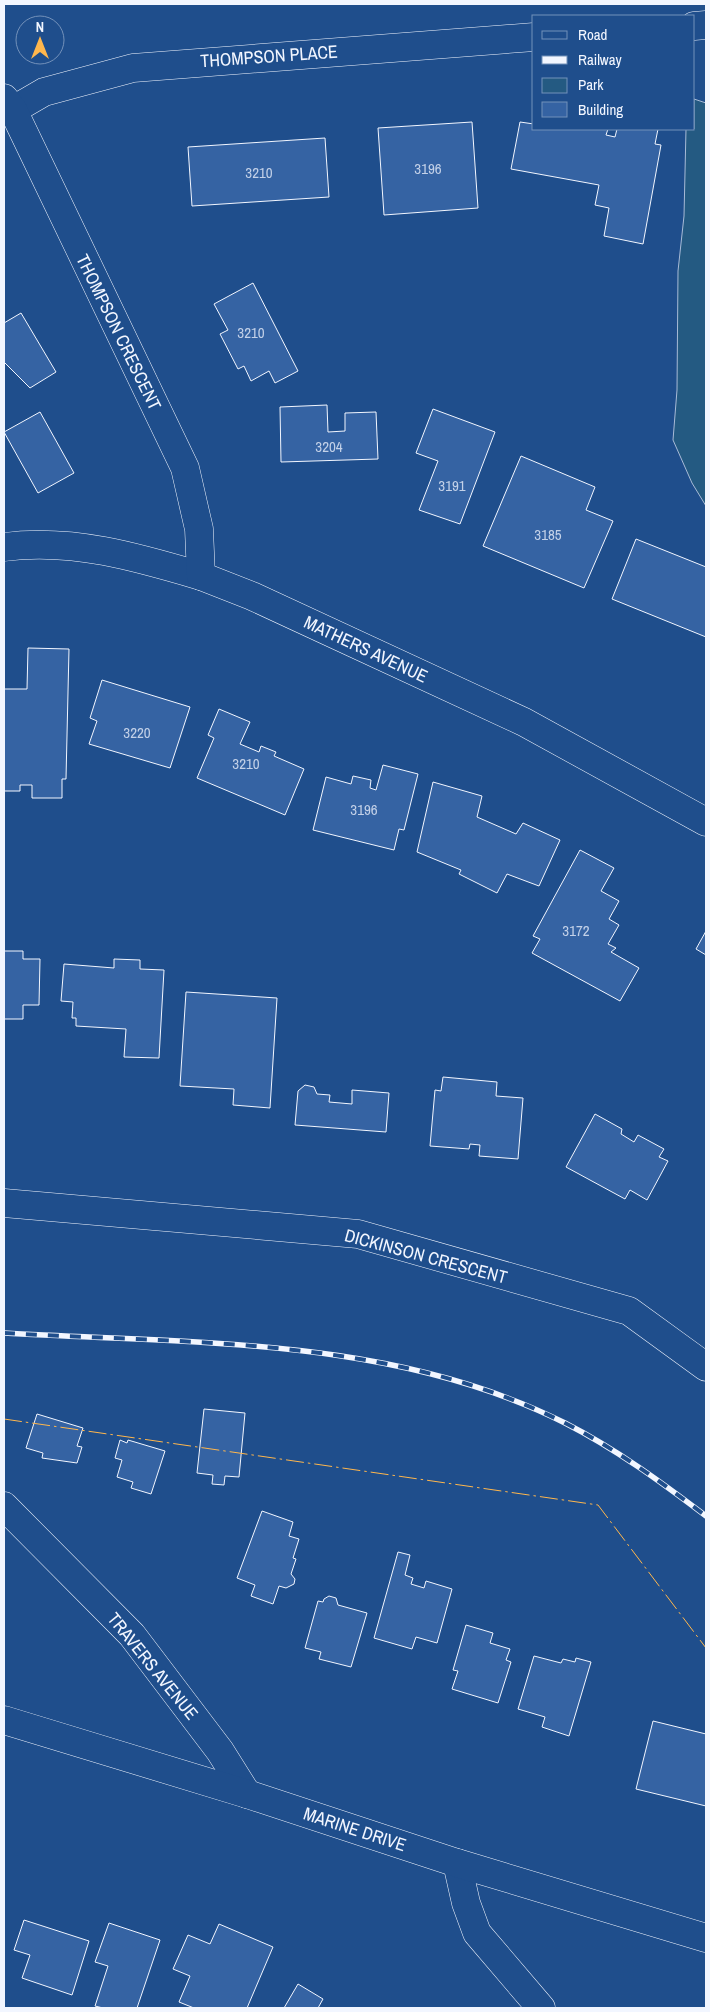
<svg xmlns="http://www.w3.org/2000/svg" width="710" height="2012" viewBox="0 0 710 2012" font-family="'Archivo Narrow',sans-serif">
<style>
.green{fill:#245a82;stroke:#a8bbd7}
.building{fill:#3563a3;stroke:#f2f6ff}
.lines{fill:none;stroke-linecap:round;stroke-linejoin:round}
.street-casing{stroke:#f2f6ff;stroke-width:29}
.secondary-casing{stroke:#f2f6ff;stroke-width:29}
.street{stroke:#1f4e8c;stroke-width:28}
.secondary{stroke:#1f4e8c;stroke-width:28}
.rail-casing{stroke:#f2f6ff;stroke-width:5.5}
.rail{stroke:#1f4e8c;stroke-width:4;stroke-dasharray:11;stroke-linecap:butt}
.power{stroke:#ffb74d;stroke-width:1;stroke-dasharray:18 4 2.5 4;stroke-linecap:butt}
.labels{text-anchor:middle;dominant-baseline:central;stroke-width:4;stroke-linejoin:round;paint-order:stroke}
.number-label{font-size:15px;fill:#c3d1e8}
.street-label{font-size:18px;fill:#f2f6ff;stroke:#1f4e8c}
</style>
<rect width="100%" height="100%" fill="#1f4e8c"/>
<path class="green" d="M694 99 706 103V506L692 483 673 440 677 390 678 271 684 216 686 129H694Z"/>
<path class="building" d="M472 122 478 208 384 215 378 128Z
M520 122 534 124V129H608L606 135 615 137 617 129H658L655 144 661 145 643 244 604 236 609 208 595 205 599 185 511 169Z
M325 138 329 197 192 206 188 147Z
M253 283 298 371 275 383 269 371 251 381 244 366 238 369 220 334 228 330 214 304Z
M21 313 56 372 30 388 4 362V323Z
M327 405 328 432 345 431V413L376 412 378 459 281 462 280 407Z
M433 409 495 432 460 524 419 510 438 461 416 453Z
M40 412 74 473 38 493 4 432Z
M521 456 595 487 586 510 613 521 584 588 483 546Z
M636 539 706 567V637L612 599Z
M28 648 69 649 66 779H62V798H32V785H20V791H4V689H27Z
M102 680 190 707 170 768 89 744 97 721 90 718Z
M219 709 250 722 240 744 259 752 261 746 276 752 274 756 304 769 285 815 197 778 214 738 208 735Z
M383 765 418 774 404 830 399 829 394 850 313 830 326 777 351 784 353 776 371 780 370 788 376 790Z
M433 782 482 796 477 817 516 834 523 823 560 840 539 886 507 874 497 893 459 874 461 870 417 852Z
M580 850 614 868 601 891 619 901 609 919 619 925 608 944 616 948 611 952 639 968 620 1001 532 953 540 939 533 936Z
M706 931V955L696 949Z
M4 951H23V959H40L39 1005H23V1019H4Z
M114 959 140 960V969L164 970 159 1058 124 1057 126 1029 76 1026V1018H72L73 1002 61 1001 64 964 114 968Z
M186 992 277 998 270 1108 233 1105 234 1089 180 1086Z
M443 1077 497 1082 496 1096 523 1098 518 1159 479 1156 480 1145 470 1144 469 1149 430 1146 435 1090 441 1091Z
M305 1085 314 1087 317 1094 330 1095 329 1102 352 1104V1090L389 1093 386 1132 295 1125 298 1091Z
M595 1114 622 1129 621 1134 634 1142 638 1135 664 1149 659 1157 668 1161 647 1200 630 1190 625 1199 566 1167Z
M204 1409 245 1413 239 1477 225 1476 224 1485 212 1484 213 1475 197 1473Z
M37 1414 83 1428 77 1446 82 1447 77 1463 42 1458 43 1453 26 1448Z
M120 1440 127 1443 128 1440 165 1451 151 1494 131 1488 133 1482 117 1477 122 1460 115 1458Z
M262 1511 293 1522 289 1536 299 1539 293 1558 296 1559 291 1574 295 1579 294 1584 286 1588 279 1586 273 1604 251 1596 255 1585 237 1578Z
M398 1552 410 1555 405 1575 413 1578 411 1584 424 1588 426 1581 452 1589 437 1643 416 1637 412 1649 374 1638Z
M329 1596 336 1598 338 1605 367 1613 351 1667 319 1659 321 1652 305 1648 318 1601 323 1602 324 1599Z
M466 1625 493 1633 490 1643 510 1649 506 1660 511 1662 498 1703 452 1689 458 1671 453 1670Z
M534 1656 561 1663 563 1659 575 1662 576 1658 591 1662 569 1736 542 1727 545 1717 518 1709Z
M653 1721 706 1734V1806L636 1789Z
M24 1920 89 1941 72 1995 22 1978 30 1955 14 1950Z
M109 1923 160 1940 137 2008H103L95 2006 108 1966 95 1962Z
M219 1924 273 1947 247 2008H194L179 2002 190 1976 173 1969 188 1935 210 1944Z
M298 1984 323 1999 318 2008H284Z"/>
<g class="lines">
<defs>
<path id="street" d="M694 26 706 25
M13 110 44 92 133 68 534 37
M4 547C72 538 137 557 201 576
M4 1203 358 1234 629 1311 706 1367
M4 1506 132 1635 220 1751 247 1794
M457 1863 466 1903 477 1933 541 2008"/>
<path id="secondary" d="M4 98 13 110 185 468 199 529 201 576 252 596 524 722 706 822
M4 1720 247 1794 457 1863 706 1938"/>
</defs>
<use href="#street" class="street-casing"/>
<use href="#secondary" class="secondary-casing"/>
<use href="#street" class="street"/>
<use href="#secondary" class="secondary"/>
<defs>
<path id="rail" d="M4 1333C192 1344 392 1336 565 1423 616 1449 661 1482 706 1516"/>
</defs>
<use href="#rail" class="rail-casing"/>
<use href="#rail" class="rail"/>
<path class="power" d="M4 1419 598 1505 706 1648"/>
</g>
<g class="labels">
<g class="number-label">
<text x="428" y="168">3196</text>
<text x="259" y="172">3210</text>
<text x="251" y="332">3210</text>
<text x="329" y="446">3204</text>
<text x="452" y="485">3191</text>
<text x="548" y="534">3185</text>
<text x="137" y="732">3220</text>
<text x="246" y="763">3210</text>
<text x="364" y="809">3196</text>
<text x="576" y="930">3172</text>
</g>
<g class="street-label">
<text transform="translate(269 56) rotate(-4)">THOMPSON PLACE</text>
<text transform="translate(119 332) rotate(64)">THOMPSON CRESCENT</text>
<text transform="translate(366 649) rotate(25)">MATHERS AVENUE</text>
<text transform="translate(426 1256) rotate(15)">DICKINSON CRESCENT</text>
<text transform="translate(153 1666) rotate(51)">TRAVERS AVENUE</text>
<text transform="translate(355 1829) rotate(18)">MARINE DRIVE</text>
</g>
</g>
<rect width="710" height="2012" fill="none" stroke="#f2f6ff" stroke-width="10"/>
<rect x="532" y="15" width="162" height="115" fill="#1f4e8c" stroke="#7391ba"/>
<rect x="542" y="31" width="25" height="8" fill="#1f4e8c" stroke="#7391ba"/>
<text x="578" y="40" font-size="15" fill="#f2f6ff">Road</text>
<rect x="542" y="56" width="25" height="8" fill="#f2f6ff" stroke="#7391ba"/>
<text x="578" y="65" font-size="15" fill="#f2f6ff">Railway</text>
<rect x="542" y="78" width="25" height="15" fill="#245a82" stroke="#7391ba"/>
<text x="578" y="90" font-size="15" fill="#f2f6ff">Park</text>
<rect x="542" y="102" width="25" height="15" fill="#3563a3" stroke="#7391ba"/>
<text x="578" y="115" font-size="15" fill="#f2f6ff">Building</text>
<g transform="translate(40 40)"><circle r="24" fill="#1f4e8c" stroke="#7391ba"/>
<path d="M0-4L9 19L0 12L-9 19Z" fill="#ffb74d"/>
<text y="-8" font-size="14" font-weight="bold" text-anchor="middle" fill="#f2f6ff">N</text>
</g>
</svg>
